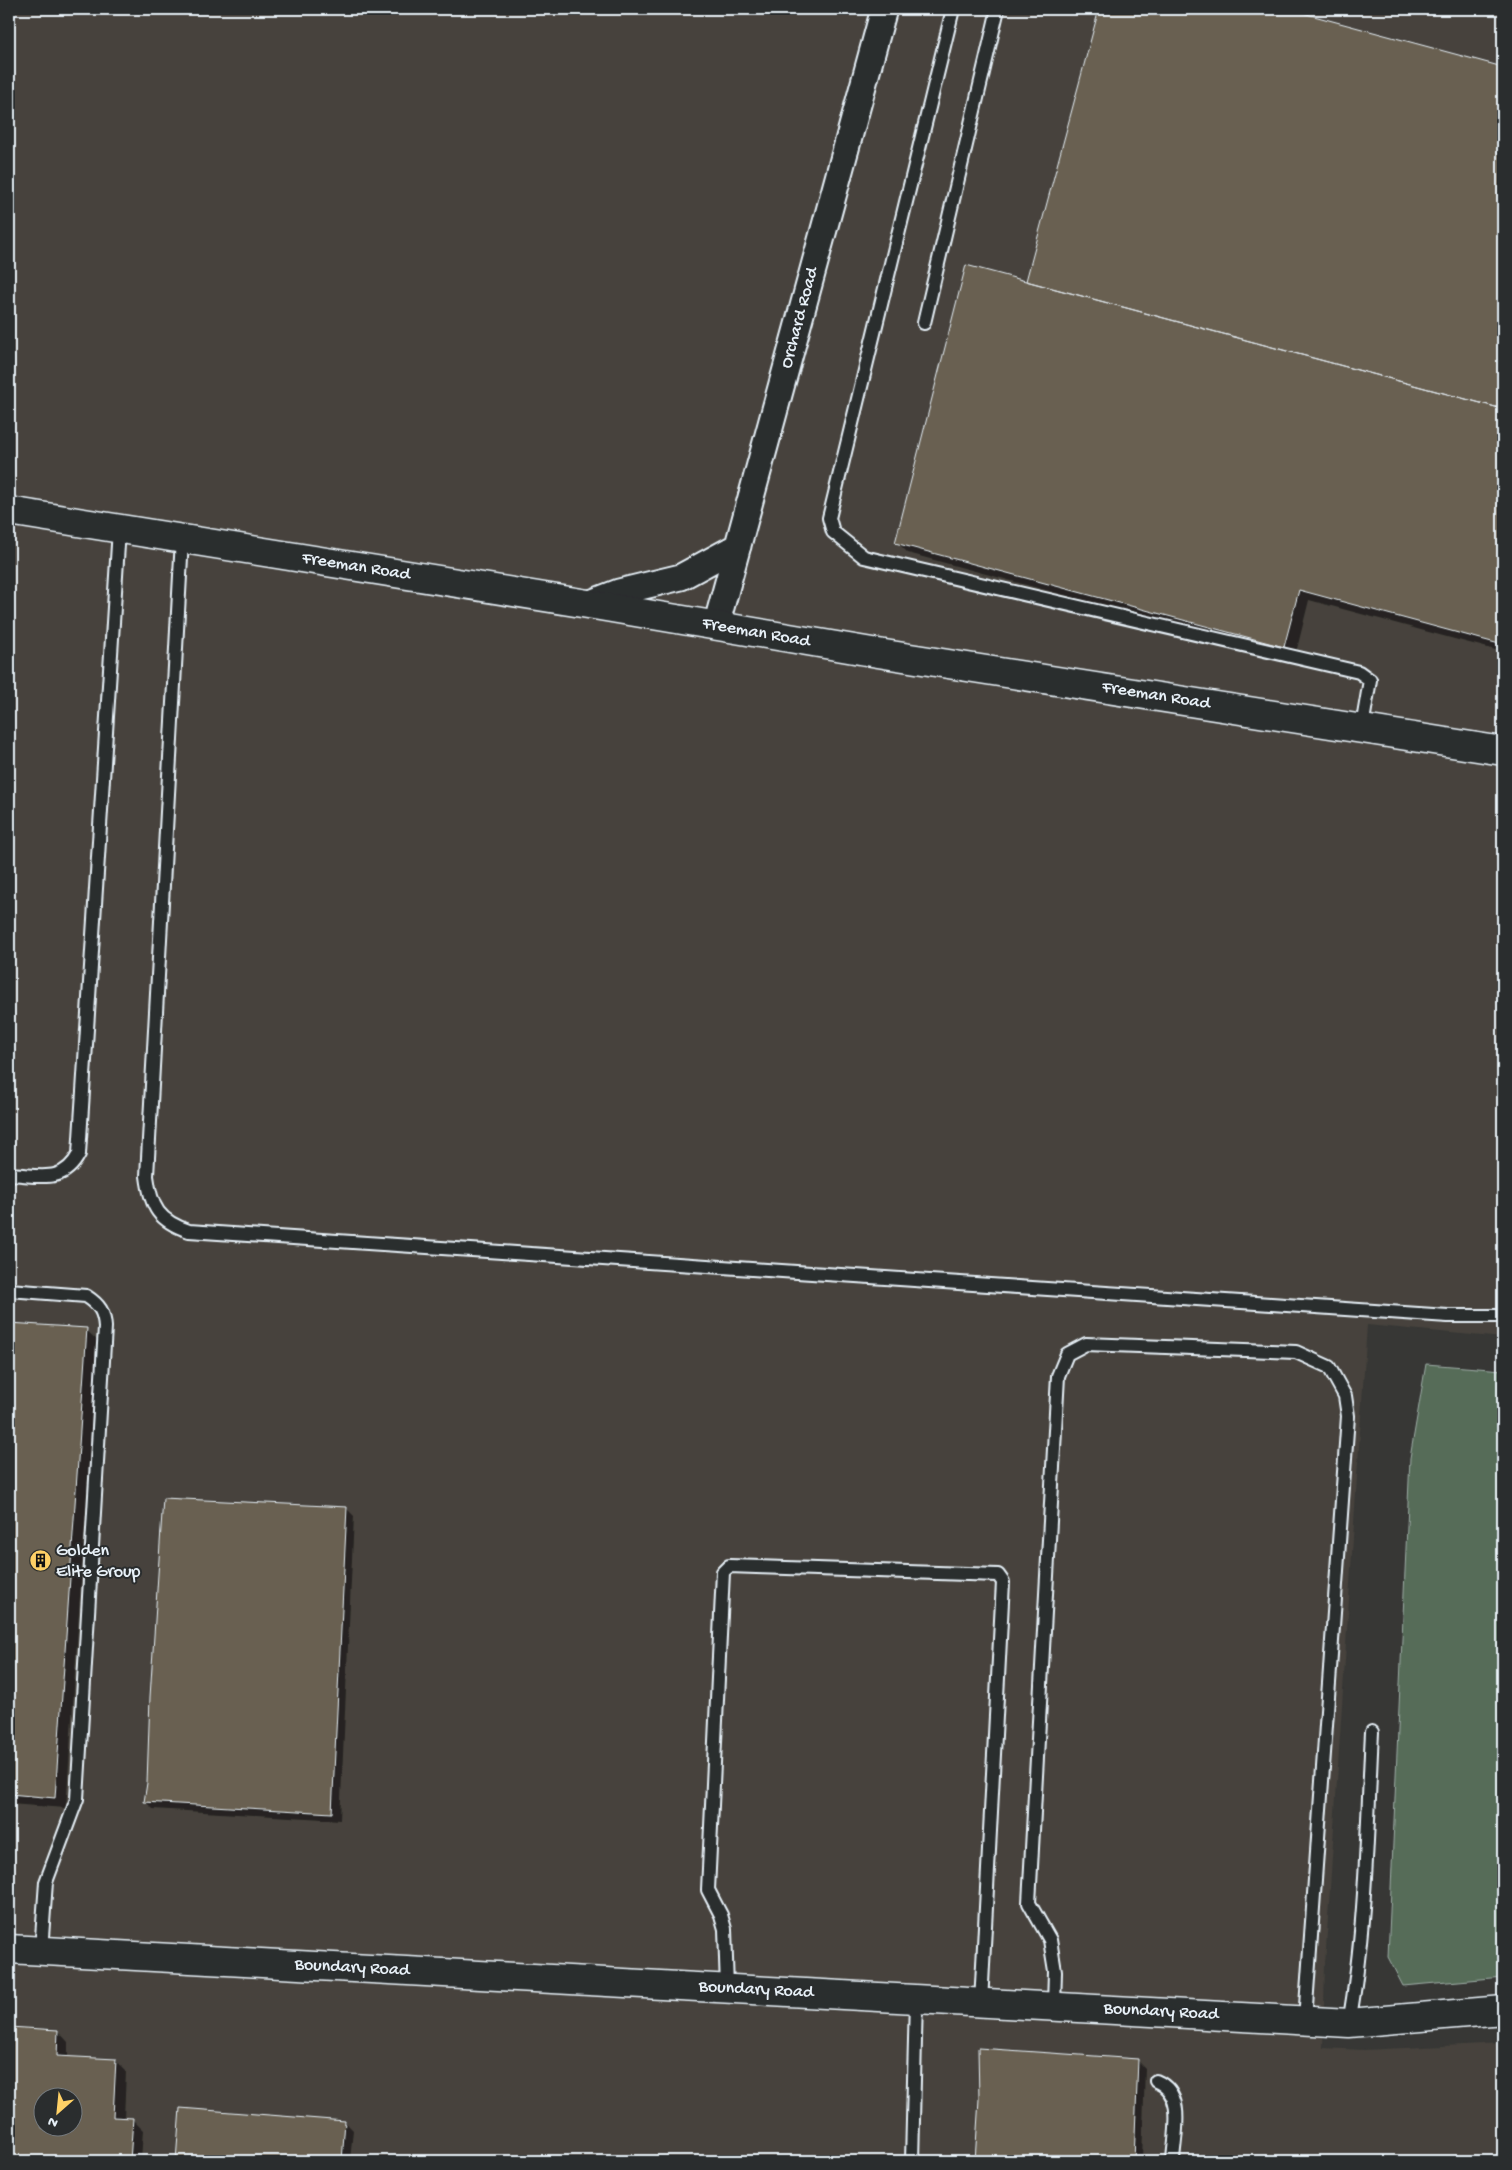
<svg xmlns="http://www.w3.org/2000/svg" width="1512" height="2170" viewBox="0 0 1512 2170" font-family="'Gochi Hand',sans-serif">
<style>
.built{fill:#46433d;fill-rule:evenodd}
.green{fill:#566c58;stroke:#9faea8}
.shadow{fill:#0007;fill-rule:evenodd}
.building{fill:#696051;stroke:#e8f1f8;fill-rule:evenodd}
.lines{fill:none;stroke-linecap:round;stroke-linejoin:round}
.service-casing{stroke:#e8f1f8;stroke-width:16}
.minor-casing{stroke:#e8f1f8;stroke-width:29}
.tertiary-casing{stroke:#e8f1f8;stroke-width:31}
.service{stroke:#2a2d2e;stroke-width:12}
.minor{stroke:#2a2d2e;stroke-width:25}
.tertiary{stroke:#2a2d2e;stroke-width:28}
.labels{text-anchor:middle;dominant-baseline:central;stroke-width:4;stroke-linejoin:round;paint-order:stroke}
.street-label{font-size:18px;fill:#e8f1f8;stroke:#2a2d2e}
.poi-label{font-size:18px;fill:#e8f1f8;stroke:#2a2d2e;text-anchor:start}
</style>
<rect width="100%" height="100%" fill="#373735"/>
<filter id="ink" filterUnits="userSpaceOnUse"><feTurbulence type="fractalNoise" baseFrequency=".02" numOctaves="2"/><feDisplacementMap in="SourceGraphic" scale="10" xChannelSelector="R" yChannelSelector="G"/><feConvolveMatrix kernelMatrix="1 2 1 2 8 2 1 2 1" color-interpolation-filters="sRGB"/></filter>
<g filter="url(#ink)">
<path class="built" d="M9 9H1503V1338L1367 1325 1325 1964 1323 2048 1364 2050 1503 2043V2161H9ZM42 2098H72V2128H42Z"/>
<path class="green" d="M1426 1364 1503 1370V1977L1403 1986 1388 1957 1410 1458Z"/>
<path class="shadow" d="M1100 9H1283L1503 68V652L1309 600 1295 657 908 553 897 542 1027 282Z
M9 1324 86 1330 97 1340 66 1808 9 1804Z
M346 1508 354 1516 340 1820 153 1809 145 1801Z
M9 2029 58 2031 68 2042V2057L115 2060 126 2071 124 2119H132L143 2130 141 2161H9ZM42 2098H72V2128H42Z
M1137 2060 1145 2068 1142 2161H977L980 2099Z
M181 2110 345 2122 353 2130 350 2161H178Z"/>
<path class="building" d="M1099 9H1288L1503 67V409L1026 281Z
M966 265 1503 409V645L1299 590 1284 647 895 543Z
M9 1323 87 1328 55 1798 9 1794Z
M163 1498 347 1507 332 1813 144 1802 147 1783 150 1697Z
M9 2027 58 2030 57 2056 116 2059 113 2117 133 2118 130 2161H9ZM42 2098H72V2128H42Z
M978 2048 1138 2059 1134 2161H975L979 2099Z
M180 2108 345 2121 342 2161H176Z"/>
<g class="lines">
<defs>
<path id="service" d="M953 9 829 518 833 532 864 557 1359 672 1370 680 1362 727
M924 323 998 9
M182 539 147 1176C151 1208 159 1221 189 1231L1448 1316H1503
M9 1174C38 1175 63 1185 79 1154L119 529
M9 1290 86 1296C100 1305 104 1312 105 1327L77 1799 46 1882 41 1951
M727 1988 725 1929 721 1915 708 1890 723 1572 729 1566 998 1575 1003 1582 981 2003
M1054 2006 1055 1971 1050 1940 1029 1903 1058 1376 1067 1354 1086 1344 1296 1352 1329 1367 1345 1396 1348 1416 1305 2020
M1349 2023C1366 1928 1367 1829 1372 1732
M1156 2081C1187 2094 1174 2135 1173 2161
M912 2161 916 1999"/>
<path id="minor" d="M588 604 619 592 681 577 738 546
M716 626 884 9"/>
<path id="tertiary" d="M9 511 588 604 878 653 1503 751
M9 1949 1349 2023 1503 2010"/>
</defs>
<use href="#service" class="service-casing"/>
<use href="#minor" class="minor-casing"/>
<use href="#tertiary" class="tertiary-casing"/>
<use href="#service" class="service"/>
<use href="#minor" class="minor"/>
<use href="#tertiary" class="tertiary"/>
</g>
</g>
<defs>
<symbol id="building-disc" viewBox="-11 -11 22 22"><circle r="9.5" fill="#ffd166" stroke="#2a2d2e"/><path d="M-4-6H4V6H1V3H-1V6H-4ZM-2.5-4.3h1.7v1.8h-1.7ZM.8-4.3h1.7v1.8H.8ZM-2.5-1h1.7V.8h-1.7ZM.8-1h1.7V.8H.8Z" fill="#111"/></symbol>
</defs>
<g fill-rule="evenodd">
<use href="#building-disc" x="28" y="1548" width="25" height="25"/>
</g>
<g class="labels">
<g class="street-label">
<text transform="translate(800 318) rotate(-75)">Orchard Road</text>
<text transform="translate(356 567) rotate(9)">Freeman Road</text>
<text transform="translate(756 633) rotate(10)">Freeman Road</text>
<text transform="translate(1156 696) rotate(9)">Freeman Road</text>
<text transform="translate(352 1968) rotate(3)">Boundary Road</text>
<text transform="translate(756 1990) rotate(3)">Boundary Road</text>
<text transform="translate(1161 2012) rotate(3)">Boundary Road</text>
</g>
<g class="poi-label">
<text x="56" y="1551">Golden<tspan x="56" dy="21">Elite Group</tspan></text>
</g>
</g>
<rect width="1512" height="2170" fill="none" stroke="#2a2d2e" stroke-width="30"/>
<rect x="15" y="15" width="1482" height="2140" fill="none" stroke="#e8f1f8" stroke-width="2" filter="url(#ink)"/>
<g transform="translate(58 2112) rotate(207)"><circle r="24" fill="#2a2d2e" stroke="#767b7f"/>
<path d="M0-4L9 19L0 12L-9 19Z" fill="#ffd166"/>
<text y="-8" font-size="14" font-weight="bold" text-anchor="middle" fill="#e8f1f8">N</text>
</g>
</svg>
